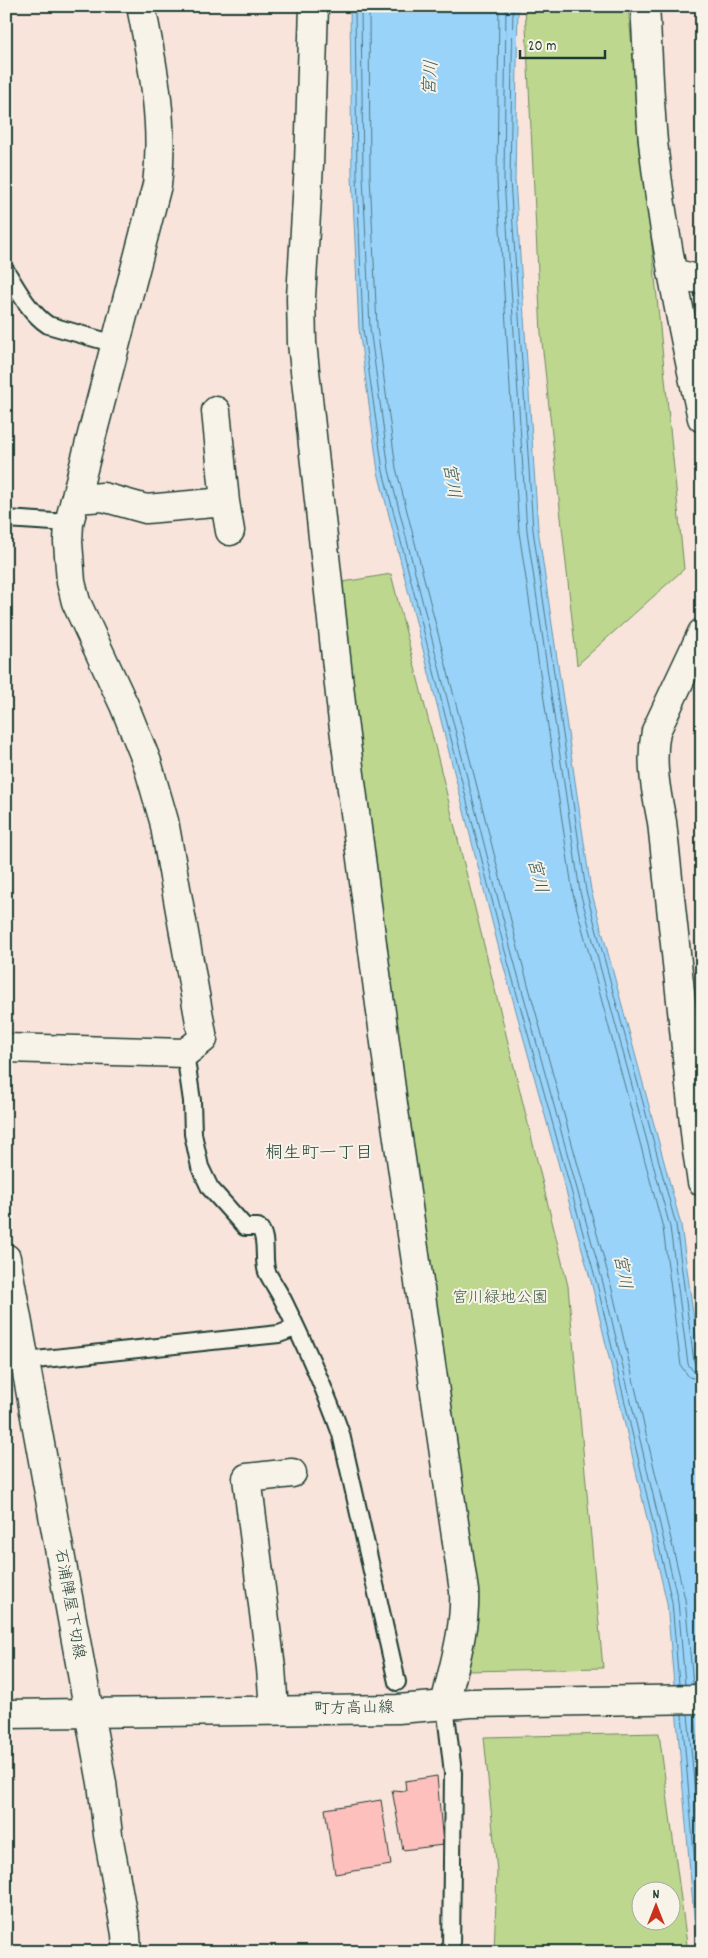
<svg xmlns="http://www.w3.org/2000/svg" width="708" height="1958" viewBox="0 0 708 1958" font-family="Dekko,'Klee One',sans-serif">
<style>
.green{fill:#bdd78e;stroke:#6e8a61;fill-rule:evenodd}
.water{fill:#9ad3fa;stroke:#6997ab}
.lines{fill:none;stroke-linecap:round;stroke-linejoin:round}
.shore{stroke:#507983;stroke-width:1}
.building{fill:#fdc0bc;stroke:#1f3d34}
.service-casing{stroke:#1f3d34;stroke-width:20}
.minor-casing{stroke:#1f3d34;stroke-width:31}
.secondary-casing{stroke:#1f3d34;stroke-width:31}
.service{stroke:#f7f3e8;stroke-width:16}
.minor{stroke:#f7f3e8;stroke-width:28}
.secondary{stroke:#f7f3e8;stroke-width:28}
.labels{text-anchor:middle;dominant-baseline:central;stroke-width:4;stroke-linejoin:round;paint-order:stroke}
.park-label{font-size:16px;fill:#3f5c46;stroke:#f7f3e8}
.street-label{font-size:16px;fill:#1f3d34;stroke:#f7f3e8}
.water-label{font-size:18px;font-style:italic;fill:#385b5c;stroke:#f7f3e8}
.neighbourhood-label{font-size:18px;fill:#1f3d34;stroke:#f7f3e8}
</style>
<rect width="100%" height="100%" fill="#f9e4db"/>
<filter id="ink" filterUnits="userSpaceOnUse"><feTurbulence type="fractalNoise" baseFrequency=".02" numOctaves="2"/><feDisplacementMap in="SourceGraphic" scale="10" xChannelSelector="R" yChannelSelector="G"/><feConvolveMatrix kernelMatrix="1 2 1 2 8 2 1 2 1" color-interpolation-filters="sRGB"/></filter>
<g filter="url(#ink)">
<path class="green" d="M525 6H628L684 569 577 665 541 333Z
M391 574 432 734 568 1286 603 1668 468 1671V1629L337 583Z
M659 1733 688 1952H494L497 1872 484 1737ZM640 1890H670V1920H640Z"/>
<path class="water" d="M350 6H518L515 180 538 529 591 890 681 1225 702 1379V1952H697L667 1603 592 1285 500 953 378 472 359 329 352 176Z"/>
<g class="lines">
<path class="shore" d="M355 6 357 176 363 329 383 471 505 951 597 1284 672 1602 679 1684
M361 6 363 176 370 328 389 470 511 950 603 1283 678 1601 685 1684
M369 6 370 175 377 327 396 468 518 948 610 1281 685 1599 693 1684
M499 6 497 180 519 532 573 894 663 1228 681 1366 689 1377 702 1380
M506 6 504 180 527 531 580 892 670 1227 688 1364 693 1371 702 1373
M513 6 510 180 533 530 586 891 676 1225 694 1362 697 1366 702 1367
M682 1714 702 1946
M688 1714 702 1874
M695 1714 702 1787"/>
</g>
<path class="building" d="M437 1776 443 1845 403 1850 392 1790 406 1791 405 1781Z
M381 1800 391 1865 335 1874 325 1809Z"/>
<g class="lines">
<defs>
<path id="service" d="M6 271C18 290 29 312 48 325L115 344
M6 519 69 523
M185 1053 192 1101 193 1134 200 1167 210 1188 245 1227H258C269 1236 262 1259 267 1272 272 1282 279 1292 284 1302 305 1345 325 1389 341 1434L397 1682
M6 1361H26L279 1334 295 1328
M445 1705 453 1773 451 1952"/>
<path id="minor" d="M314 6 309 164 301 297 302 343 342 713 393 1104 464 1591C466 1629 453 1668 445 1705
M645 6C648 51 649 97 653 142 663 235 682 327 702 418
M672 273 702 280
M216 411 225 502 230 531
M76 499 103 497 146 509 225 502
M702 633 656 731C650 762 656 792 662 822L697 1151 702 1182
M6 1048 185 1053 203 1039 164 821 147 762 124 705 76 602 71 582 68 542 69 523 157 185C165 124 153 66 141 6
M274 1710 271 1668 247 1478 292 1473"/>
<path id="secondary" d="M6 1258 102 1783 108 1835 126 1934 127 1952
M6 1714 398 1709 471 1703 702 1699"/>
</defs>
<use href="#service" class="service-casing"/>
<use href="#minor" class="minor-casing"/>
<use href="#secondary" class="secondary-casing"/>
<use href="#service" class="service"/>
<use href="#minor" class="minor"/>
<use href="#secondary" class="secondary"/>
</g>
</g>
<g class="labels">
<g class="park-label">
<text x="500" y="1298">宮川緑地公園</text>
</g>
<g class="street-label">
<text transform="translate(69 1604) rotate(80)">石浦陣屋下切線</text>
<text transform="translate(354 1709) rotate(-1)">町方高山線</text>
</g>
<g class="water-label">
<text transform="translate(432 78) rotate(-86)">宮川</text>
<text transform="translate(450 481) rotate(81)">宮川</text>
<text transform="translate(536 876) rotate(76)">宮川</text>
<text transform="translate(621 1272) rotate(80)">宮川</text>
</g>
<g class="neighbourhood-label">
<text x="319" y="1154">桐生町一丁目</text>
</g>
</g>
<rect width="708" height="1958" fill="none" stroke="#f7f3e8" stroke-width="25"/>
<rect x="12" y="12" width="683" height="1933" fill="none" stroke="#1f3d34" stroke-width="2" filter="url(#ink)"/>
<g transform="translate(656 1906)"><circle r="24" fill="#f7f3e8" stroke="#a1aaa0"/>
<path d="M0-4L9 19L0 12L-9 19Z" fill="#c8321e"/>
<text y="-8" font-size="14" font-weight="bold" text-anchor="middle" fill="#1f3d34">N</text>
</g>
<path d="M520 50v8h85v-8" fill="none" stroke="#1f3d34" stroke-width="2.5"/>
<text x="528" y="50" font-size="15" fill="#1f3d34" stroke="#f7f3e8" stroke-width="4" paint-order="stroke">20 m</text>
</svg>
